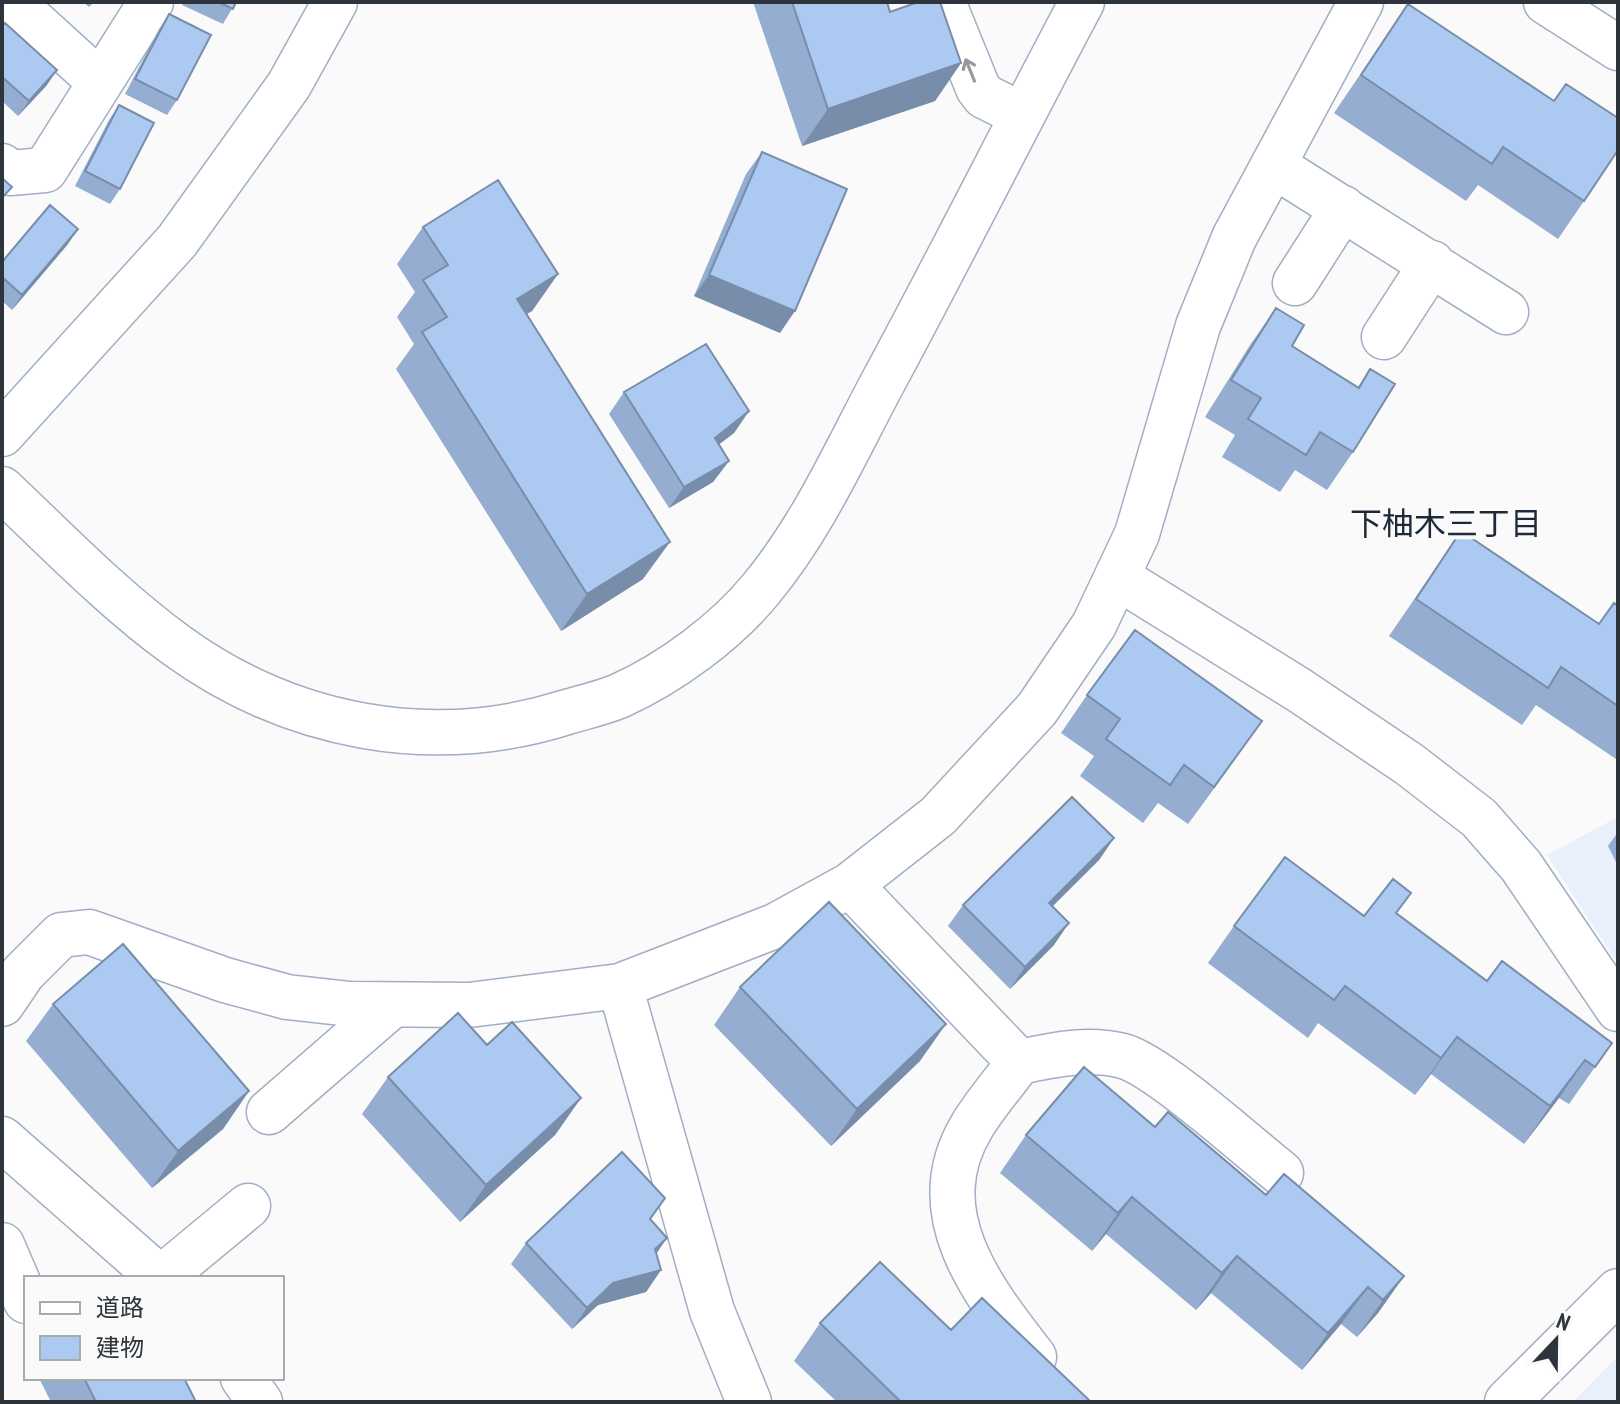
<svg xmlns="http://www.w3.org/2000/svg" width="1620" height="1404" viewBox="0 0 1620 1404" font-family="'PT Sans Narrow','Noto Sans JP',sans-serif">
<style>
.built{fill:#e8f0fc}
.lines{fill:none;stroke-linecap:round;stroke-linejoin:round}
.minor-casing{stroke:#a0afc4;stroke-width:47}
.minor{stroke:#fff;stroke-width:44}
.wall{fill:#94add0}
.shaded-wall{fill:#788da9}
.building{fill:#acc9f2;stroke:#788da9;stroke-width:2}
.oneway{stroke:#969a9e}
.labels{text-anchor:middle;dominant-baseline:central;stroke-width:8;stroke-linejoin:round;paint-order:stroke}
.neighbourhood-label{font-size:32px;fill:#1e2a3a;stroke:#fafafa}
</style>
<rect width="100%" height="100%" fill="#fafafa"/>
<path class="built" d="M1618 817V964L1547 855Z
M1618 1356V1402H1573Z"/>
<g class="lines">
<defs>
<path id="minor" d="M12 2 100 82
M943 2 978 88 984 96 1022 115
M1546 2 1618 48
M1273 165 1506 312
M2 166 10 173 45 170 151 2
M1295 283 1343 208
M1384 337 1432 263
M2 434 177 241 289 85 335 2
M2 489C58 542 114 600 176 645 290 728 432 755 567 712 584 707 602 703 619 696 670 673 726 632 761 589 813 526 845 453 883 382 951 256 1015 128 1082 2
M1117 577 1299 690 1409 764 1479 818 1521 866 1618 1009
M850 885 1019 1062
M620 986 712 1311 749 1402
M2 1004 23 973 61 935 89 932 225 980 287 997 350 1004 469 1005 620 986 775 926 850 885 938 816 1037 709 1094 625 1137 534 1198 326 1234 238 1361 2
M269 1112 390 1007
M2 1139 160 1278
M2 1245 26 1301
M161 1278 248 1206
M1034 1357C982 1290 920 1212 972 1126 985 1104 1004 1083 1019 1062 1054 1055 1088 1047 1123 1056 1159 1066 1247 1146 1281 1173
M243 1378 260 1402
M1507 1402 1618 1291"/>
</defs>
<use href="#minor" class="minor-casing"/>
<use href="#minor" class="minor"/>
</g>
<path class="wall" d="M83 2H94L89 7Z
M184 2H236L223 24 182 5Z
M753 2H887L890 12 961 63 935 101 802 146Z
M1408 4 1584 201 1558 239 1478 185 1466 201 1334 113Z
M169 14 177 100 167 115 125 94 159 29Z
M2 26 47 85 18 116 2 101Z
M119 105 120 189 110 204 75 186 109 120Z
M762 152 780 333 694 296 746 174Z
M423 227 558 274 532 311 526 314 643 579 561 631 396 369 414 344 397 317 415 292 397 264Z
M68 244 12 310 2 301V262Z
M1276 308 1292 346 1358 387 1370 369 1353 452 1327 490 1295 470 1280 492 1222 457 1235 435 1205 417 1250 345Z
M624 392 749 411 734 433 719 444 729 461 713 482 669 508 609 414Z
M1461 531 1599 624 1618 606V757L1616 759 1536 705 1522 725 1389 636Z
M1087 695 1235 759 1188 824 1158 803 1143 823 1080 776 1094 756 1061 733Z
M1618 832V866L1608 846Z
M1114 838 1099 860 1052 906 1054 945 1010 989 948 926 963 905Z
M1396 913 1487 981 1612 1043 1569 1104 1559 1098 1524 1144 1431 1074 1415 1095 1318 1023 1308 1038 1208 963 1234 926Z
M740 987 920 1061 831 1146 714 1025Z
M53 1004 249 1091 223 1129 152 1188 26 1041Z
M487 1045 581 1098 555 1135 460 1222 362 1114 388 1077Z
M1155 1127 1266 1195 1404 1276 1378 1313 1357 1337 1341 1324 1302 1370 1211 1293 1196 1310 1106 1234 1092 1251 1000 1173 1026 1135Z
M650 1219 667 1238 656 1253 661 1270 646 1292 598 1305 572 1329 511 1264 526 1243Z
M820 1323 951 1330 1091 1402H837L794 1361Z
M39 1378H184L196 1402H51Z"/>
<path class="shaded-wall" d="M961 63 935 101 802 146 828 109Z
M57 70 47 85 18 116 29 101Z
M78 229 68 244 12 310 22 295Z
M558 274 532 311 490 336 517 299Z
M709 275 795 311 780 333 694 296Z
M749 411 734 433 700 459 715 438Z
M729 461 713 482 669 508 684 487Z
M670 542 643 579 561 631 587 594Z
M1262 721 1235 759 1188 824 1214 787Z
M1114 838 1099 860 1034 925 1049 903Z
M1069 923 1054 945 1010 989 1025 967Z
M946 1024 920 1061 831 1146 857 1109Z
M1457 1037 1431 1074 1415 1095 1441 1058Z
M1585 1060 1559 1098 1524 1144 1550 1106Z
M249 1091 223 1129 152 1188 178 1151Z
M581 1098 555 1135 460 1222 486 1185Z
M1132 1197 1106 1234 1092 1251 1118 1213Z
M667 1238 652 1260 655 1249Z
M1237 1256 1211 1293 1196 1310 1222 1273Z
M661 1270 646 1292 598 1305 572 1329 587 1308 613 1283Z
M1404 1276 1378 1313 1357 1337 1383 1300Z
M1368 1287 1341 1324 1302 1370 1328 1333Z"/>
<path class="building" d="M218 2H236L233 9Z
M792 2H887L890 12 918 2H940L961 63 828 109Z
M1408 4 1554 101 1566 84 1618 118V150L1584 201 1503 147 1492 164 1361 75Z
M169 14 211 35 177 100 135 79Z
M5 23 57 70 29 101 2 77V26Z
M119 105 154 123 120 189 85 171Z
M762 152 847 189 795 311 709 275Z
M2 178 12 187 2 198Z
M498 180 558 274 517 299 670 542 587 594 422 332 447 317 423 280 448 265 423 227Z
M50 205 78 229 22 295 2 277V262Z
M1276 308 1304 325 1292 346 1359 388 1370 369 1395 384 1353 452 1320 432 1306 455 1248 419 1261 398 1231 380Z
M706 344 749 411 715 438 729 461 684 487 624 392Z
M1461 531 1599 624 1614 603 1618 606V706L1561 667 1548 688 1416 599Z
M1135 630 1262 721 1214 787 1184 765 1170 785 1106 739 1120 719 1087 695Z
M1072 797 1114 838 1049 903 1069 923 1025 967 963 905Z
M1285 857 1364 916 1393 879 1411 893 1396 913 1487 981 1502 961 1612 1043 1595 1067 1585 1060 1550 1106 1457 1037 1441 1058 1345 986 1334 1000 1234 926Z
M829 902 946 1024 857 1109 740 987Z
M123 944 249 1091 178 1151 53 1004Z
M458 1013 487 1045 512 1022 581 1098 486 1185 388 1077Z
M1084 1067 1155 1127 1168 1112 1266 1195 1284 1174 1404 1276 1383 1300 1368 1287 1328 1333 1237 1256 1222 1273 1132 1197 1118 1213 1026 1135Z
M622 1152 665 1198 650 1219 667 1238 655 1249 661 1270 613 1283 587 1308 526 1243Z
M880 1262 951 1330 982 1298 1091 1402H901L820 1323Z
M84 1378H184L196 1402H96Z"/>
<defs><path id="oneway-shaft" d="M-6 0H5M1.5-3L5.5 0L1.5 3" fill="none" stroke-width="1.6" stroke-linecap="round" stroke-linejoin="round" transform="scale(2)"/></defs>
<use class="oneway" href="#oneway-shaft" transform="translate(970 70) rotate(-112)"/>
<g class="labels">
<g class="neighbourhood-label">
<text x="1446" y="523">下柚木三丁目</text>
</g>
</g>
<rect width="1620" height="1404" fill="none" stroke="#2e343c" stroke-width="8"/>
<rect x="24" y="1276" width="260" height="104" fill="#fafafa" stroke="#a8abae" stroke-width="2"/>
<rect x="40" y="1302" width="40" height="12" fill="#ffffff" stroke="#a8abae" stroke-width="2"/>
<text x="96" y="1316" font-size="24" fill="#2e343c">道路</text>
<rect x="40" y="1336" width="40" height="24" fill="#acc9f2" stroke="#a8abae" stroke-width="2"/>
<text x="96" y="1356" font-size="24" fill="#2e343c">建物</text>
<g transform="translate(1556 1340) rotate(22)" stroke="#fafafa" stroke-width="6" paint-order="stroke">
<path d="M0-6L14 30L0 20L-14 30Z" fill="#2e343c"/>
<text y="-12" font-size="22" font-weight="bold" text-anchor="middle" fill="#2e343c">N</text>
</g>
</svg>
